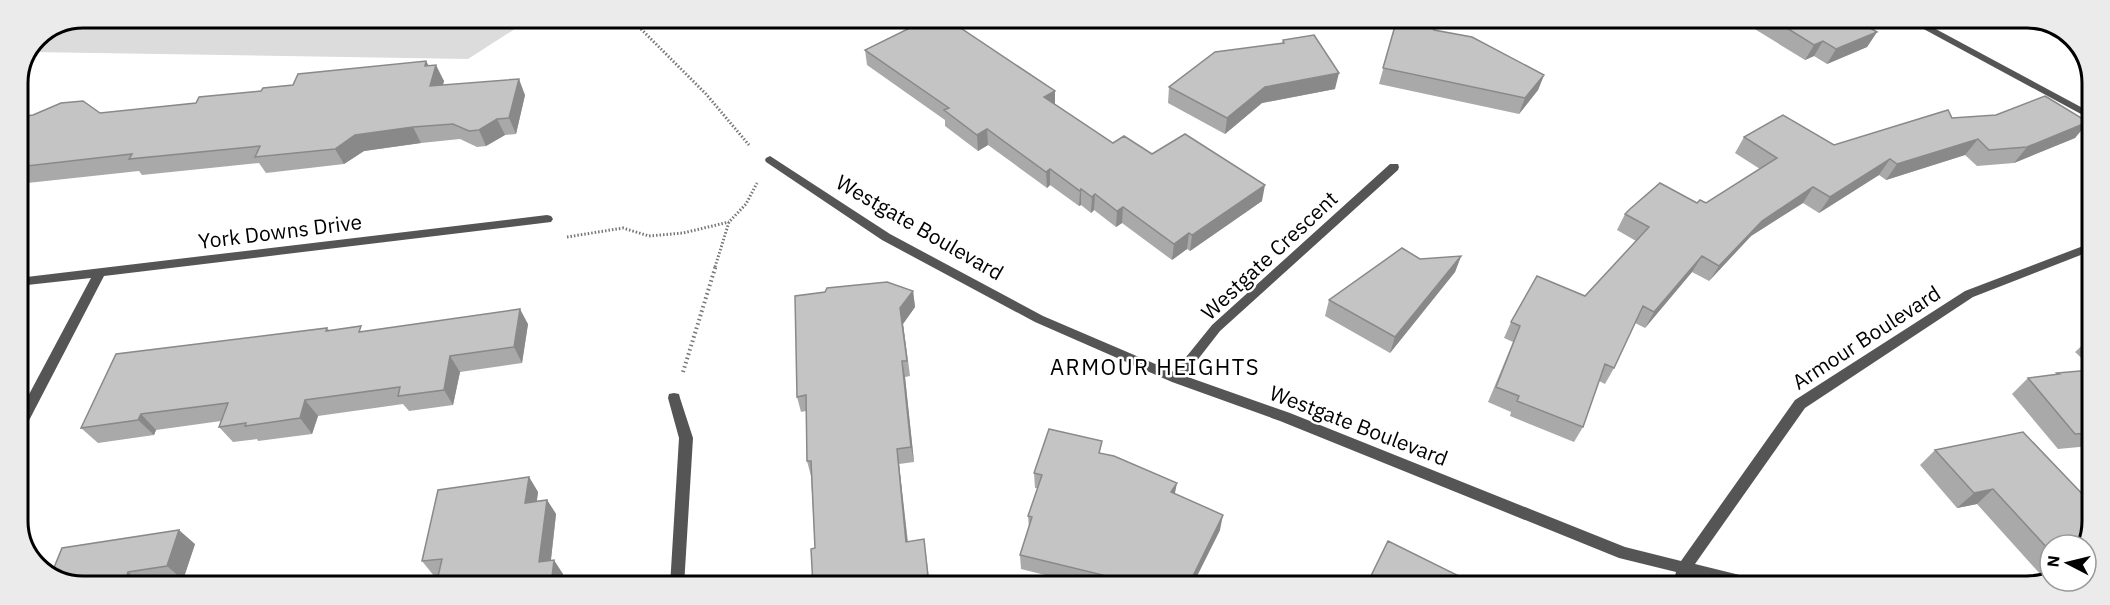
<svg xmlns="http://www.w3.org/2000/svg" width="2110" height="605" viewBox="0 0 2110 605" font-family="'IBM Plex Sans',sans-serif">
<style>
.green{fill:#dcdcdc}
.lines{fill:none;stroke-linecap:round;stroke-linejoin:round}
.path-far1{stroke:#777;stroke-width:3;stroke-dasharray:1.5 2;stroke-linecap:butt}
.path{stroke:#777;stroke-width:4;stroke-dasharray:1.5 3;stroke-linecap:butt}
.minor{fill:#555;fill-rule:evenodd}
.wall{fill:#a9a9a9}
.shaded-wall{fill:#898989}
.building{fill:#c4c4c4;stroke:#898989;stroke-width:1.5}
.labels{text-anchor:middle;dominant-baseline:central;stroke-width:5;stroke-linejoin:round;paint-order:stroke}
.street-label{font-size:21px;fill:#000;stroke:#fff}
.neighbourhood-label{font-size:22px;letter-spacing:1.5px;fill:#000;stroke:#fff}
.rim{fill:none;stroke:#000;stroke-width:3}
</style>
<rect width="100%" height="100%" fill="#fff"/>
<path class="green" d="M83 18H532L468 59 31 52 37 37Z"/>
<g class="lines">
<path class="path-far1" d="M631 19 706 94 749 145
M567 237 623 228 649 236 683 233 729 222
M715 267 729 222 746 204 757 183"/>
<path class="path" d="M683 372 716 265"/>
<path class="minor" d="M1907 20H1919L2092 113V120Z
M770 156 890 234 1043 316 1174 372 1212 325 1390 164H1398L1399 167 1398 170 1220 331 1185 376 1290 413 1625 547 1681 561 1795 400 1965 291 2091 243V251L1973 297 1805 408 1695 564 1760 580 1765 582 1767 587H1732L1689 576 1686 587H1672L1676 572 1619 558 1280 421 1172 382 1035 322 882 240 766 162 765 160 766 158Z
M547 215 551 216 553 219 551 222 104 276 23 432 18 433V415L91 278 18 286V278Z
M674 393 679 394 680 398 693 438 684 586H670L679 438 668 398 669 394Z"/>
</g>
<path class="wall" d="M1397 19 1544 75 1538 90 1519 114 1379 84Z
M1740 20H1857L1877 32 1867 47 1827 64 1814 56 1805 60Z
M1283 40 1335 89 1262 103 1225 134 1168 103 1169 87 1282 43Z
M865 50 1055 104 1113 143 1152 154 1262 201 1190 251 1187 249 1172 260 1122 223 1116 227 1094 210 1091 213 1081 205 1079 206 1050 185 1047 188 988 145 978 151 945 126V120L867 65Z
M426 61 429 66 444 81 443 85 525 95 516 134 505 135 486 146 477 147 460 139 421 143 364 151 344 164 266 173 259 163 142 175 139 171 18 184V117L100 113 196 103Z
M1952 118 2088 122 2075 138 2014 163 1977 166 1965 155 1886 180 1879 175 1819 213 1803 203 1751 236 1709 281 1692 272 1645 328 1635 323 1614 368 1605 384 1599 381 1583 427 1574 442 1510 416 1511 412 1488 402 1513 342 1504 338 1511 322 1585 296 1636 241 1617 230 1625 214 1697 203H1706L1760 169 1735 153 1744 137 1834 145Z
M1461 256 1455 272 1390 353 1325 316 1329 300 1420 259Z
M913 291 915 307 903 324 910 376 905 377 914 462 899 464 908 542 926 554 930 586H813L815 548 811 476 807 461 806 411 801 412 797 397Z
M528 324 522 363 460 372 453 405 409 411 403 404 318 416 312 434 258 441 257 439 233 442 219 427 221 421 156 430 154 435 98 443 81 428 327 328 329 330 364 331Z
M2091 337V367L2075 352Z
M2091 370 2090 446 2058 449 2012 394 2028 378 2055 375 2057 373Z
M2023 432 2050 545V575L2042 576 1977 504 1957 508 1920 465 1935 450Z
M1101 453 1175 494 1220 530 1192 586H1089L1021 569 1020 555 1029 528 1028 516 1038 488H1035L1034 473Z
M529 477 538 492 537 501 547 500 556 514 551 560 563 574 434 576 422 561Z
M195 544 183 580 153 585H67Z"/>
<path class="shaded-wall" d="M1877 32 1867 47 1827 64 1836 49Z
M1823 41 1814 56 1805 60 1814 45Z
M426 61 433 75 436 65 444 81 438 102 430 86 425 66Z
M1339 73 1335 89 1262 103 1225 134 1227 118 1265 87Z
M1544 75 1538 90 1519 114 1525 98Z
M519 79 525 95 516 134 509 118Z
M1055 91V106L1044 97Z
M497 119 505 135 486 146 479 130Z
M2088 122 2075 138 2014 163 2027 147Z
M413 127 421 143 364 151 344 164 335 149 355 135Z
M987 129 988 145 978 151 977 135Z
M1978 139 1965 155 1886 180 1897 164Z
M1890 159 1879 175 1819 213 1830 197Z
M1050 169V185L1047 188 1046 172Z
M1265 185 1262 201 1190 251 1192 235Z
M1813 187 1803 203 1751 236 1709 281 1719 266 1762 221Z
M1081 189V205L1079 206 1080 191Z
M1095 194 1094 210 1091 213 1092 197Z
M1123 207 1122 223 1116 227 1117 211Z
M1189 233 1187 249 1172 260 1174 244Z
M1461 256 1455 272 1390 353 1395 337Z
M1702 256 1692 272 1645 328 1654 312Z
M913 291 915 307 903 324 910 376 900 308Z
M520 309 528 324 522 363 514 347Z
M450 356 460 372 453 405 444 390Z
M902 361 905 377 914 462 911 447Z
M305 400 318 416 312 434 300 418Z
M141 414 156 430 154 435 138 420Z
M897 449 899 464 909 556 906 542Z
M529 477 538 492 534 518 525 503Z
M1177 483 1174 498 1171 492Z
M1993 489 1977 504 1957 508 1974 493Z
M547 500 556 514 549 576 539 562Z
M1223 515 1220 530 1192 586H1188Z
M179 530 195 544 183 580 167 566Z
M554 560 563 574 562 585H551Z
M2050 570V575L2042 576Z
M128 572 144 585H124Z"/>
<path class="building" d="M928 19H935L944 25 950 21 1055 91 1044 97 1113 143 1124 136 1152 154 1185 134 1265 185 1192 235 1189 233 1174 244 1123 207 1117 211 1095 194 1092 197 1081 189 1080 191 1050 169 1046 172 987 129 977 135 944 110 949 108 865 50Z
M1397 19H1429L1434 30 1472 37 1544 75 1525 98 1383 68Z
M1774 20H1857L1877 32 1836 49 1823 41 1814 45Z
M1314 35 1339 73 1265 87 1227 118 1169 87 1215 52 1284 43 1283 40Z
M426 61 425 66 436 65 430 86 519 79 509 118 497 119 479 130 469 131 453 124 413 127 355 135 335 149 255 157 260 146 129 159 132 154 18 167V117L33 115 61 103 83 101 100 113 196 103 199 97 261 91 263 88 293 85 298 74Z
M2045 96 2088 122 2027 147 1989 150 1978 139 1897 164 1890 159 1830 197 1813 187 1762 221 1719 266 1702 256 1654 312 1643 306 1614 368 1605 364 1583 427 1517 401 1519 396 1496 387 1520 326 1511 322 1537 276 1585 296 1649 227 1625 214 1630 209 1660 183 1697 203 1700 200 1706 203 1777 158 1744 137 1783 115 1834 145 1948 110 1952 118 1996 115Z
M1402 248 1420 259 1461 256 1395 337 1329 300Z
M887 282 913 291 900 308 907 361H902L911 447 897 449 906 542 924 539 929 586H813L811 549 815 548 811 461H807L806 395 797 397 795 296 825 292 827 288Z
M520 309 514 347 450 356 444 390 398 396 400 387 305 400 300 418 245 426 246 423 219 427 228 403 141 414 138 420 81 428 116 354 327 328 326 331 361 326 359 332Z
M2091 370 2090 433 2075 434 2028 378 2059 374 2057 373Z
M1049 429 1102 441 1099 453 1114 456 1177 483 1171 492 1223 515 1188 586H1112L1115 578 1020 555 1032 517 1028 516 1042 475 1034 473Z
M2023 432 2089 501H2090V538L2085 545H2050V551L1993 489 1974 493 1935 450Z
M529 477 525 503 547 500 539 562 554 560 551 585H436L442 559 422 561 438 490Z
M179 530 167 566 128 572 124 585H67L51 575 62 548Z
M1388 541 1463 578 1460 586H1366Z"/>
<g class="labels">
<g class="street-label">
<text transform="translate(920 227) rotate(30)">Westgate Boulevard</text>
<text transform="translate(280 231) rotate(-7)">York Downs Drive</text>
<text transform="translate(1269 255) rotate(-43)">Westgate Crescent</text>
<text transform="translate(1866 337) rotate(-33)">Armour Boulevard</text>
<text transform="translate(1359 425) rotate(21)">Westgate Boulevard</text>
</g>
<g class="neighbourhood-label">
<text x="1155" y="366">ARMOUR HEIGHTS</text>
</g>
</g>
<path d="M0 0H2110V605H0ZM83 28H2027A55 55 0 0 1 2082 83V521A55 55 0 0 1 2027 576H83A55 55 0 0 1 28 521V83A55 55 0 0 1 83 28Z" fill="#ebebeb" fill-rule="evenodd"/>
<path class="rim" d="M83 28H2027A55 55 0 0 1 2082 83V521A55 55 0 0 1 2027 576H83A55 55 0 0 1 28 521V83A55 55 0 0 1 83 28Z"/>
<g transform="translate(2068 563) rotate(277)"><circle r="28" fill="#ffffff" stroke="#999999" stroke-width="1.5"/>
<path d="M0-4.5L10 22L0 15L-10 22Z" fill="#000000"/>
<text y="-9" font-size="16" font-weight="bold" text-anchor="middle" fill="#000000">N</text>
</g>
</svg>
